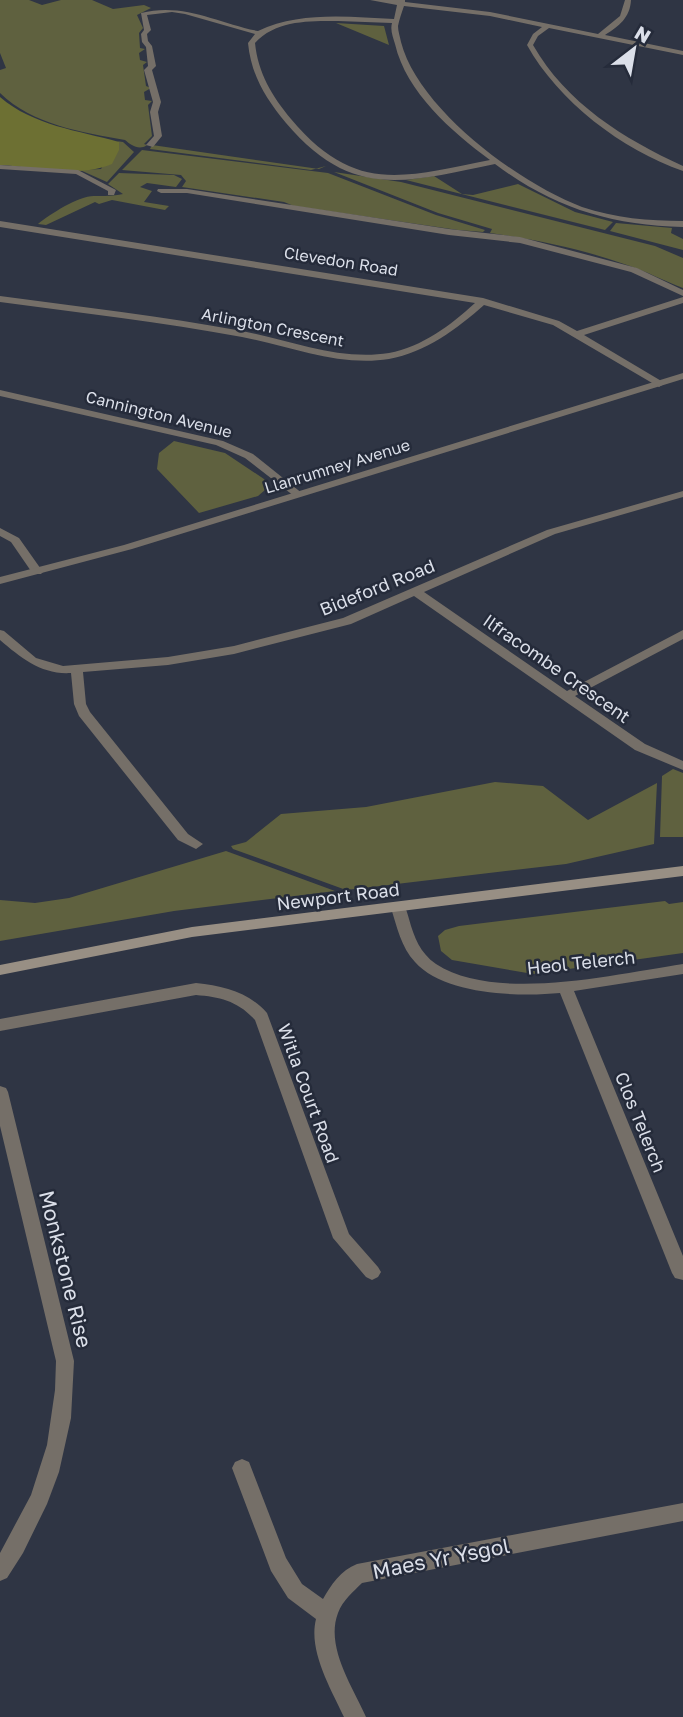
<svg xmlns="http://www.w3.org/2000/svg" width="683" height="1717" viewBox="0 0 683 1717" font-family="'Golos Text',sans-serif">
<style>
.green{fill:#5f613f}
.forest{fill:#6d7033}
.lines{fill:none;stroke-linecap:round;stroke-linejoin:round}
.minor{fill:#756f68;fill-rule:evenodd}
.tertiary{fill:#756f68;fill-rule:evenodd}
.secondary{fill:#988f84;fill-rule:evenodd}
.labels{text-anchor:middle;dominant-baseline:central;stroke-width:5;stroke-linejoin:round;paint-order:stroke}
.far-street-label{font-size:16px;fill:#dbdfe9;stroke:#252b3a}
.street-label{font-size:18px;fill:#dbdfe9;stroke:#252b3a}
.near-street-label{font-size:21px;fill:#dbdfe9;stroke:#252b3a}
</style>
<rect width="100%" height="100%" fill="#2f3544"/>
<path class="green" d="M0 0H29L42 5 61 0H92L113 9 144 5 151 8 137 15 143 28 139 33 140 48 145 49 139 53 140 60 147 62 143 65 146 86 151 88 144 92 145 100 152 101 148 105 152 136 144 144 147 145C139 151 131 145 125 140 81 132 33 125 0 93V70L6 68 0 53Z
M336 23 384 26 389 45Z
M116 141 123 142 134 152 107 182 80 170 101 169 119 142Z
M152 145 319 169 326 166 311 170 150 149Z
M142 150 328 173 436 215 485 230 483 232 458 230 294 206 284 202 182 187 186 181 181 175 122 170Z
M334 172 401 182 655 246 683 258V288C664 281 646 271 627 265 582 249 538 240 490 233L492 229 438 213Z
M119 173 174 175 182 179 176 187 147 183 140 187 152 191 144 202 169 206 165 210 112 200 99 204 95 202 46 225 38 224C50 214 80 195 95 196 105 196 112 196 123 194L108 184Z
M434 176 462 194 473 195 518 184 575 212 613 222 605 230 406 180Z
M616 223 672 228 671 233 683 239V250L610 231Z
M174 441 225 453 264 479 267 484 265 490 258 496 199 513 157 469 159 453Z
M673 769 683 773V837H660L662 776Z
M495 782 543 786 588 820 657 783 654 844 566 864 346 890 233 849 231 846 246 842 281 814 366 807Z
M226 851 335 891 174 911 0 941V900L35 903 69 898Z
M665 901 669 904 683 902V953L533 974 452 960 441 951 438 936 445 930 459 926Z"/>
<path class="forest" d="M0 97C34 126 77 130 119 142V150L112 164C80 178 35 167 0 165Z"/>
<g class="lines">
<path class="minor" d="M370 0H405V2L490 12 598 34 620 16 625 0H631C630 18 619 26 605 35L683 51V55L549 28 538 36 533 45C566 103 624 139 683 166V171C622 150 558 101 527 45L533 34 542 27 490 16 404 6C402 12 399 20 398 26 398 31 400 37 401 42 418 109 520 184 582 207 615 218 649 221 683 221V227C610 225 554 208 495 164 407 182 352 201 286 123 266 99 251 75 248 43L255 34 185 14 172 12 147 15 151 30 147 34 148 41 152 46 156 66 152 70 161 102 158 112 162 136 153 147 146 145 154 136 150 112 153 102 144 70 148 66 146 47 142 42 141 34 144 30 141 13C183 2 218 23 258 31 300 11 349 17 394 19L397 5ZM338 21 392 23C390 30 393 37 395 44 406 92 452 132 490 160 403 177 355 195 291 119 272 96 258 73 255 43 276 20 309 21 338 21Z
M0 165 78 170 116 190 114 195H108V191L76 174 0 169Z
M158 189H187L449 229 520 237 637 268 683 290V296L631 272 520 243 449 235 187 193H161L157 191Z
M0 221 483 298 559 321 577 331 683 297V303L584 335 663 382 664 384 659 387 553 325 484 305C457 329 426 352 389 359 339 367 290 346 242 337 162 322 81 313 0 302V296C81 307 162 316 242 331 290 340 339 361 389 353 422 347 451 325 475 303L0 227Z
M0 390 223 441 253 454 303 494 302 496H294L245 458 216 445 0 396Z
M683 491V497L555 534 424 592 567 691 683 630V639L575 696 645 744 683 761V770L635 750 414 596 351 624 234 654 168 665 83 672 86 704 90 712 188 834 203 844 196 849 178 840 79 716 74 704 71 673C42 675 21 658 0 640V630L4 631 36 658 63 666 168 657 234 646 343 618 547 530Z
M0 528 19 538 43 572 41 574H33L11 542 0 536Z
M398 903C400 903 402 903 403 904 406 907 408 916 409 919 414 937 420 953 436 964 496 1003 616 974 683 964V974L574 991 683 1256V1280L675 1278 672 1273 560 993C519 997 444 995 415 962 401 947 397 927 391 908Z
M196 983C224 986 248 992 267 1013L349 1234 378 1267 381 1272 378 1277 372 1280 366 1277 333 1238 255 1020C238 1001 220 997 196 995L0 1031V1019Z
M0 1086 6 1088 8 1092 74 1361 71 1418 59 1472 47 1504 23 1553 7 1578 0 1581V1553L31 1495 47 1445 55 1390 56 1361 0 1126Z
M242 1459 249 1462 286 1558 302 1584 323 1599C331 1585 341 1570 357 1564L683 1503V1521L362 1583C353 1592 343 1600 338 1613 325 1647 353 1687 366 1717H344C331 1689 308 1651 316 1619L288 1598 271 1571 232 1468 235 1462Z"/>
<path class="tertiary" d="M683 373V379L132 549 0 584V577L124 545Z"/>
<path class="secondary" d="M683 866V876L192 937 0 975V965L192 927Z"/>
</g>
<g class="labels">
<g class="far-street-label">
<text transform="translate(341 261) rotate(9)">Clevedon Road</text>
<text transform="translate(273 327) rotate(11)">Arlington Crescent</text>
<text transform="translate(159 414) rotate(14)">Cannington Avenue</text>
<text transform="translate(337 466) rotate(-17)">Llanrumney Avenue</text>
</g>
<g class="street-label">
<text transform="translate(377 587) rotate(-22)">Bideford Road</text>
<text transform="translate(557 668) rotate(35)">Ilfracombe Crescent</text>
<text transform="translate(338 896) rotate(-7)">Newport Road</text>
<text transform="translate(581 962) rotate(-6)">Heol Telerch</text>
<text transform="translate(309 1093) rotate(70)">Witla Court Road</text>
<text transform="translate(641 1122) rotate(68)">Clos Telerch</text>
</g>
<g class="near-street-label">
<text transform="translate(66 1269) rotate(76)">Monkstone Rise</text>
<text transform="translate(441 1558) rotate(-11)">Maes Yr Ysgol</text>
</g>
</g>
<g transform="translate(634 49) rotate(31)" stroke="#252b3a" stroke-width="5" paint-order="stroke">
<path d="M0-5L12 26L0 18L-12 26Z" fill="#dbdfe9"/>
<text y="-10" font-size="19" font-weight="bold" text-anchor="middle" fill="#dbdfe9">N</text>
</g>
</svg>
